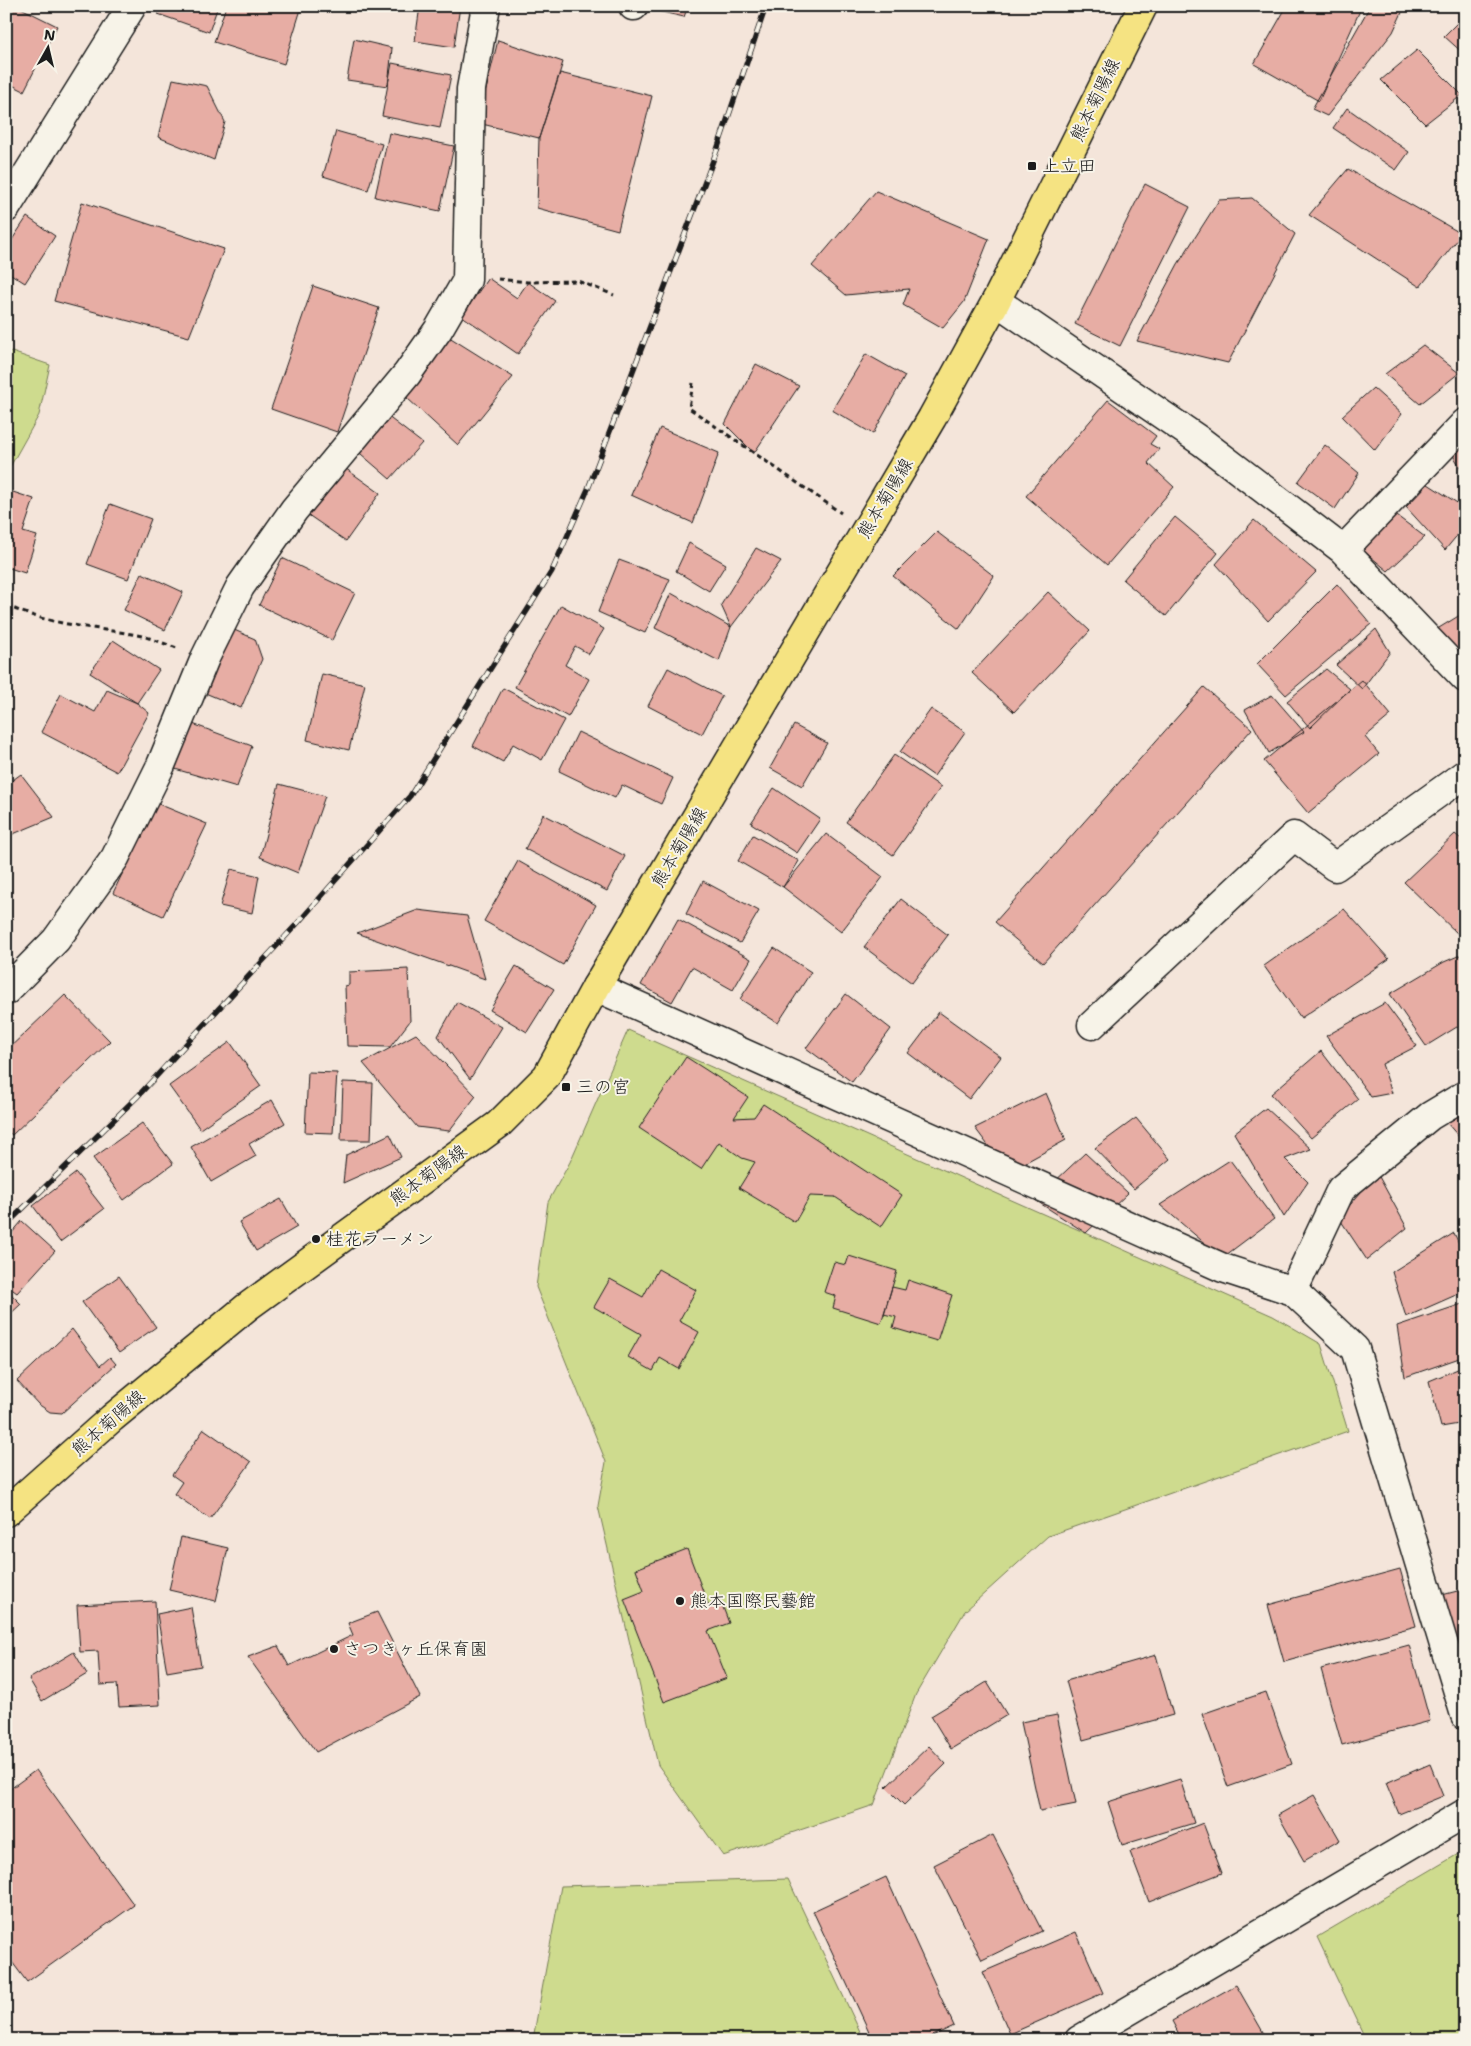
<svg xmlns="http://www.w3.org/2000/svg" width="1471" height="2046" viewBox="0 0 1471 2046" font-family="'Shantell Sans','Klee One',sans-serif">
<style>
.green{fill:#cedb8e;stroke:#757c55}
.building{fill:#e7ada4;stroke:#1c1c1c}
.lines{fill:none;stroke-linecap:round;stroke-linejoin:round}
.minor-casing{stroke:#1c1c1c;stroke-width:31}
.major-casing{stroke:#1c1c1c;stroke-width:31}
.path{stroke:#1c1c1c;stroke-width:3;stroke-dasharray:5 4;stroke-linecap:butt}
.minor{stroke:#f7f3e8;stroke-width:28}
.major{stroke:#f5e382;stroke-width:28}
.rail-casing{stroke:#1c1c1c;stroke-width:5.5}
.rail{stroke:#f7f3e8;stroke-width:4;stroke-dasharray:11;stroke-linecap:butt}
.poi-dot{fill:#1c1c1c;stroke:#f7f3e8;stroke-width:2}
.labels{text-anchor:middle;dominant-baseline:central;stroke-width:4;stroke-linejoin:round;paint-order:stroke}
.street-label{font-size:18px;fill:#1c1c1c;stroke:#f7f3e8}
.poi-label{font-size:18px;fill:#1c1c1c;stroke:#f7f3e8;text-anchor:start}
</style>
<rect width="100%" height="100%" fill="#f4e5da"/>
<filter id="ink" filterUnits="userSpaceOnUse"><feTurbulence type="fractalNoise" baseFrequency=".02" numOctaves="2"/><feDisplacementMap in="SourceGraphic" scale="10" xChannelSelector="R" yChannelSelector="G"/><feConvolveMatrix kernelMatrix="1 2 1 2 8 2 1 2 1" color-interpolation-filters="sRGB"/></filter>
<g filter="url(#ink)">
<path class="green" d="M6 350 50 365 39 415 6 474Z
M628 1030 1273 1316 1321 1344 1348 1431 1048 1536 965 1611 916 1694 874 1805 723 1856 658 1765 598 1506 606 1462 536 1287 548 1202 570 1162Z
M1465 1850V2040H1366L1317 1937Z
M788 1879 864 2040 533 2039 561 1886Z"/>
<path class="building" d="M6 6H17L57 26 24 91 6 82Z
M164 6H218L209 32 158 14Z
M226 6H302L284 64 214 42Z
M420 6H460L454 47 415 41Z
M644 6H688L684 17 644 8Z
M1287 6H1362L1319 101 1254 64Z
M1370 6H1405L1393 32 1327 116 1312 109Z
M1463 17 1465 18V55L1444 36Z
M354 39 392 48 388 86 347 80Z
M498 40 563 62 539 138 478 123Z
M1417 50 1462 95 1425 124 1381 80Z
M392 63 451 75 440 128 382 116Z
M560 73 652 96 618 230 537 208 539 138Z
M173 79 207 86 225 122 214 160 158 137Z
M1347 108 1409 152 1396 170 1333 128Z
M336 131 382 144 368 190 323 176Z
M389 133 454 146 440 211 375 197Z
M1348 169 1462 234 1420 287 1309 215Z
M1145 184 1190 207 1120 346 1075 324Z
M876 191 989 239 964 302 943 328 903 305 909 289 846 295 812 266Z
M1252 198 1295 234 1228 363 1137 341 1178 264 1219 200Z
M82 202 224 249 189 337 54 301Z
M27 217 55 236 25 283 6 271V249Z
M488 278 517 298 528 282 555 301 518 354 462 316Z
M313 286 379 308 337 432 271 409Z
M438 330 513 377 458 445 407 398V374Z
M1423 345 1459 373 1420 404 1385 374Z
M866 354 905 376 873 434 832 410Z
M756 364 799 386 754 453 725 424Z
M1373 388 1402 414 1375 450 1342 416Z
M1108 400 1156 436 1150 444 1159 449 1148 463 1174 487 1107 565 1026 496Z
M378 409 422 443 390 479 354 448Z
M660 428 719 453 693 523 631 495Z
M1465 443V474L1452 454Z
M1325 445 1359 473 1335 509 1298 482Z
M335 461 380 493 346 541 301 510Z
M1428 484 1465 508V526L1445 550 1406 507Z
M7 490 34 499 23 532 37 536 25 573 6 567Z
M110 504 151 519 128 579 87 564Z
M1393 513 1425 537 1388 571 1360 548Z
M1175 517 1218 553 1166 616 1123 580Z
M1254 520 1316 572 1268 621 1216 564Z
M937 532 994 576 959 629 893 576Z
M689 543 726 564 709 591 676 571Z
M756 548 781 561 731 627 721 605Z
M282 558 355 593 332 640 259 605Z
M619 560 670 579 645 633 598 612Z
M142 573 183 592 165 630 124 610Z
M1337 584 1371 624 1286 695 1257 664Z
M1048 592 1090 631 1014 712 972 673Z
M671 593 731 627 719 661 655 628Z
M561 605 604 629 589 654 575 646 565 665 589 679 568 717 515 687Z
M1465 612V676L1434 631Z
M225 626 255 639 262 659 241 708 198 690Z
M1376 629 1390 652 1362 689 1336 665Z
M113 640 159 670 137 703 90 673Z
M668 668 722 696 702 734 648 706Z
M1326 669 1350 689 1310 728 1287 701Z
M322 674 365 684 349 750 307 740Z
M1362 680 1391 715 1365 737 1379 754 1308 813 1264 761Z
M1204 687 1252 729 1043 963 995 922Z
M503 688 564 720 542 760 513 744 503 762 473 746Z
M107 690 137 703 149 713 117 772 41 732 61 694 95 712Z
M1272 695 1304 732 1269 753 1245 710Z
M931 709 965 732 934 776 900 752Z
M190 723 252 746 237 787 175 769Z
M794 725 827 743 802 786 770 768Z
M578 732 673 778 661 804 622 785 615 798 559 771Z
M894 755 941 787 893 855 846 822Z
M21 774 54 817 6 837V785Z
M279 784 325 796 298 873 260 857Z
M774 788 820 819 797 853 751 823Z
M156 803 207 824 163 916 113 893Z
M543 814 625 856 607 891 525 849Z
M826 834 883 877 841 932 783 887Z
M1455 834 1465 842V926L1458 934 1404 882Z
M753 835 799 861 783 887 738 861Z
M518 861 596 905 563 965 484 921Z
M231 869 259 876 252 913 220 906Z
M703 881 759 911 740 943 686 914Z
M901 899 948 935 912 983 864 947Z
M1344 909 1389 959 1301 1018 1264 966Z
M418 910 467 916 485 979 357 933Z
M678 919 751 959 733 990 692 967 672 1002 641 985Z
M774 948 811 972 778 1023 740 999Z
M1465 953V1022L1426 1046 1390 994 1444 962Z
M516 966 554 989 527 1032 490 1010Z
M408 969 410 1021 390 1047 347 1046 345 986 349 985V972Z
M846 994 891 1029 852 1082 806 1048Z
M65 995 110 1041 12 1135 6 1130V1051Z
M457 1002 502 1027 470 1079 438 1036Z
M1385 1003 1417 1046 1382 1064 1392 1093 1371 1097 1326 1036Z
M939 1012 1001 1057 969 1099 908 1053Z
M416 1034 476 1096 449 1131 417 1127 363 1063Z
M230 1042 261 1086 200 1129 169 1086Z
M1321 1051 1358 1099 1311 1138 1271 1094Z
M686 1057 748 1097 734 1118 754 1117 763 1104 902 1195 881 1227 835 1197 810 1196 795 1222 739 1188 755 1162 742 1158 719 1142 701 1169 639 1128Z
M308 1072 337 1073 333 1133 305 1132Z
M343 1082 373 1083 371 1140H341Z
M1046 1093 1066 1140 1008 1172 975 1128Z
M272 1100 285 1123 249 1144 256 1156 211 1182 191 1147Z
M1266 1108 1311 1149 1285 1159 1308 1182 1284 1217 1234 1133Z
M1465 1112V1144L1447 1123Z
M1136 1118 1170 1159 1134 1189 1095 1148Z
M142 1123 173 1164 124 1200 93 1158Z
M390 1134 401 1157 343 1183 346 1155Z
M1085 1153 1128 1193 1086 1233 1035 1200Z
M1230 1160 1274 1219 1222 1258 1160 1205Z
M76 1173 104 1209 60 1242 33 1206Z
M1377 1173 1407 1228 1367 1260 1339 1218Z
M281 1199 297 1227 256 1251 239 1222Z
M22 1221 55 1251 17 1293 6 1285V1240Z
M1454 1233 1465 1256V1291L1406 1317 1392 1272Z
M849 1256 897 1271 881 1323 833 1308 836 1296 824 1292 834 1262 846 1265Z
M658 1269 696 1290 679 1321 699 1332 679 1369 660 1358 653 1371 628 1357 641 1334 594 1307 610 1279 643 1297Z
M119 1276 156 1327 119 1353 82 1302Z
M908 1280 952 1295 937 1341 893 1328 896 1317 884 1314 892 1287 905 1290Z
M6 1289 21 1304 6 1318Z
M1465 1303V1356L1405 1377 1397 1326Z
M72 1329 100 1366 110 1357 116 1364 62 1413 50 1412 38 1404 17 1381Z
M1465 1366V1423L1441 1427 1429 1381Z
M204 1429 251 1462 210 1519 174 1494 182 1482 172 1475Z
M181 1537 228 1548 216 1601 169 1590Z
M687 1549 709 1607 721 1602 729 1623 708 1631 727 1678 664 1702 624 1599 644 1591 636 1569Z
M1400 1569 1416 1626 1284 1662 1268 1605Z
M1465 1589V1673L1442 1595Z
M155 1601 160 1705 119 1707 117 1684 100 1685 98 1651 80 1652 77 1605Z
M191 1607 201 1666 167 1672 157 1614Z
M377 1612 420 1697 316 1752 248 1657 278 1646 289 1666 353 1635 348 1623Z
M1409 1645 1430 1721 1342 1745 1321 1669Z
M74 1652 87 1674 42 1701 29 1679Z
M1156 1655 1173 1715 1083 1740 1066 1681Z
M987 1682 1007 1715 951 1749 931 1716Z
M1266 1692 1292 1764 1228 1787 1202 1714Z
M1057 1715 1076 1804 1040 1811 1021 1722Z
M929 1746 946 1764 904 1805 886 1787Z
M1430 1764 1443 1796 1399 1814 1386 1783Z
M36 1770 134 1905 27 1982 6 1954V1792Z
M1180 1779 1194 1823 1122 1845 1108 1802Z
M1314 1795 1340 1840 1304 1861 1278 1815Z
M1203 1823 1222 1873 1149 1902 1130 1852Z
M993 1835 1042 1931 982 1960 934 1865Z
M886 1877 954 2026 924 2040H873L813 1911Z
M1076 1932 1103 1993 1010 2034 983 1972Z
M1236 1985 1267 2039 1182 2040 1172 2021Z"/>
<g class="lines">
<defs>
<path id="minor" d="M633 6H634
M6 208 132 6
M996 301 1202 442 1343 550 1465 678
M1343 550 1465 423
M596 987 1223 1268 1293 1291 1355 1349 1465 1715
M6 991 56 940 115 858 161 765 205 658 240 587 294 510 407 374 438 330 467 280 471 89 486 6
M1092 1025 1294 836 1335 867 1465 774
M1293 1291 1341 1189 1430 1116 1465 1095
M1079 2040 1465 1813"/>
<path id="major" d="M6 1512 112 1418 247 1307 499 1124 547 1076 596 987 932 418 996 301 1143 6"/>
</defs>
<use href="#minor" class="minor-casing"/>
<use href="#major" class="major-casing"/>
<path class="path" d="M498 279 528 282 578 281 614 295
M693 383 689 408 841 513
M6 605C47 625 93 627 137 635 150 637 164 644 177 648"/>
<use href="#minor" class="minor"/>
<use href="#major" class="major"/>
<defs>
<path id="rail" d="M6 1225 138 1096 296 925 410 796 552 571 588 489 717 150 766 6"/>
</defs>
<use href="#rail" class="rail-casing"/>
<use href="#rail" class="rail"/>
</g>
</g>
<g class="poi-dot">
<rect x="1027" y="161" width="10" height="10" rx="2.5"/>
<rect x="561" y="1082" width="10" height="10" rx="2.5"/>
<circle cx="316" cy="1239" r="5"/>
<circle cx="680" cy="1601" r="5"/>
<circle cx="334" cy="1649" r="5"/>
</g>
<g class="labels">
<g class="street-label">
<text transform="translate(1095 100) rotate(-64)">熊本菊陽線</text>
<text transform="translate(885 498) rotate(-59)">熊本菊陽線</text>
<text transform="translate(679 847) rotate(-59)">熊本菊陽線</text>
<text transform="translate(428 1175) rotate(-36)">熊本菊陽線</text>
<text transform="translate(108 1423) rotate(-41)">熊本菊陽線</text>
</g>
<g class="poi-label">
<text x="1042" y="166">上立田</text>
<text x="576" y="1087">三の宮</text>
<text x="326" y="1239">桂花ラーメン</text>
<text x="690" y="1601">熊本国際民藝館</text>
<text x="344" y="1649">さつきヶ丘保育園</text>
</g>
</g>
<rect width="1471" height="2046" fill="none" stroke="#f7f3e8" stroke-width="25"/>
<rect x="12" y="12" width="1446" height="2021" fill="none" stroke="#1c1c1c" stroke-width="2" filter="url(#ink)"/>
<g transform="translate(48 48) rotate(8)" stroke="#f7f3e8" stroke-width="4" paint-order="stroke">
<path d="M0-4L9 19L0 12L-9 19Z" fill="#1c1c1c"/>
<text y="-8" font-size="14" font-weight="bold" text-anchor="middle" fill="#1c1c1c">N</text>
</g>
</svg>
